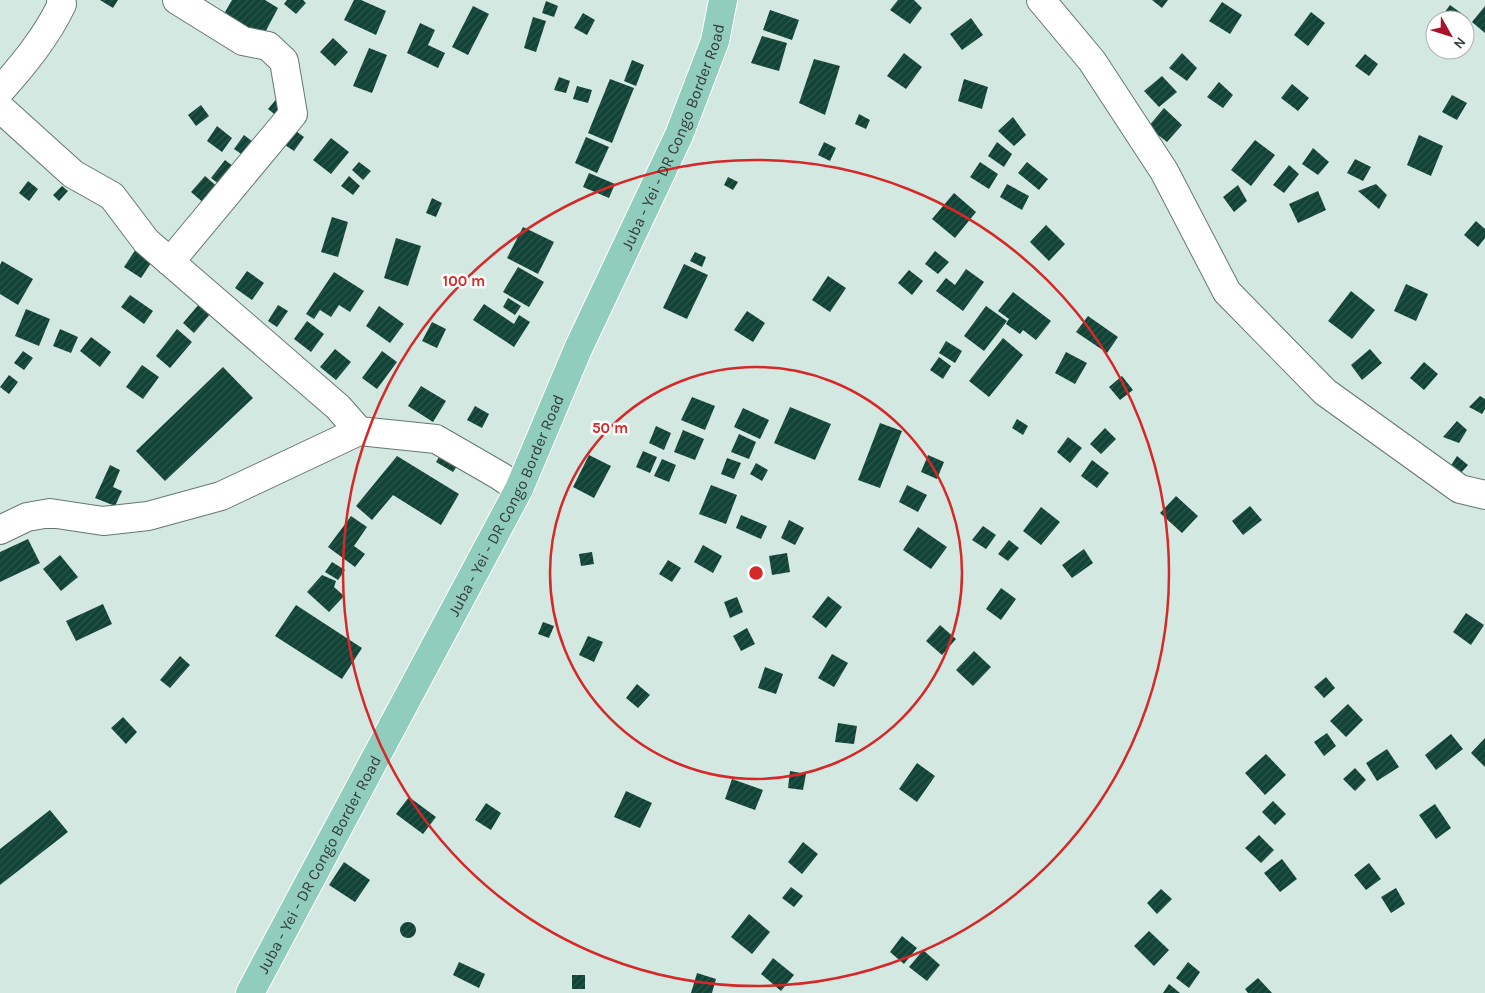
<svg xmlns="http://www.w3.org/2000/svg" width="1485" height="993" viewBox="0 0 1485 993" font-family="Karla,sans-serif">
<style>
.building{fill:url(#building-hatch)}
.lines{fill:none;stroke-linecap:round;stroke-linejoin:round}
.minor-casing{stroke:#657871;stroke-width:30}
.primary-casing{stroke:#fff;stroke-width:30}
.minor{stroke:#fff;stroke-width:28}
.primary{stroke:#91cdbc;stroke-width:28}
.ring{fill:none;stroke:#d62828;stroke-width:2.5}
.labels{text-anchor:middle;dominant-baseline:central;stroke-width:5;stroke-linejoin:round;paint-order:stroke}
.street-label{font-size:16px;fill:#333b38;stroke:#fff}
.centre{fill:#d62828;stroke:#fff;stroke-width:2.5}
.ring-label{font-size:15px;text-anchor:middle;font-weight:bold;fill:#d62828;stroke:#fff;stroke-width:5;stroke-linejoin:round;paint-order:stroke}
</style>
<defs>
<pattern id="building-hatch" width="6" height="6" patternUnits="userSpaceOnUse" patternTransform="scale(1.25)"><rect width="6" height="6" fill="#114336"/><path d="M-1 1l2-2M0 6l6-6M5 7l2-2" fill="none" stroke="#2c564b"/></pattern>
</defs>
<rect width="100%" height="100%" fill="#d3e8e0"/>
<path class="building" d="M100 0H118L113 8Z
M232 0H265L278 8 261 40 221 19Z
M287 0H303L306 3 296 14 284 4Z
M354 0H361L386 11 376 35 344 20Z
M898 0H914L922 8 910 24 890 10Z
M1152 0H1168L1162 8Z
M546 1 558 6 554 17 542 13Z
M1222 2 1242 15 1230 34 1209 21Z
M1450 5 1468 18 1465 22V20H1439Z
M473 6 489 14 468 55 452 47Z
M1485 6V33L1472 22Z
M770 10 799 20 792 40 763 30Z
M1311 12 1325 23 1308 46 1294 35Z
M583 13 595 20 587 35 574 28Z
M533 17 546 21 536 52 524 48Z
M971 18 983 35 962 50 950 34Z
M420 23 435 30 428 45 445 53 438 68 407 53Z
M762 36 787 43 779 71 751 63Z
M333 38 348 52 335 66 320 52Z
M369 48 387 55 372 93 353 86Z
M904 53 922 67 906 89 887 76Z
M1182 53 1197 68 1187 81 1169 68Z
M1365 54 1378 64 1369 76 1355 66Z
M814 59 840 66 825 115 799 103Z
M632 60 644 65 636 86 624 81Z
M1162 76 1177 92 1159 107 1144 91Z
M559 77 570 81 566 93 554 90Z
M610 79 634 88 612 143 588 133Z
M964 79 988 87 982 109 958 101Z
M1219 82 1233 95 1223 108 1207 97Z
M1292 84 1309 98 1298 111 1281 98Z
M577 86 592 90 588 103 573 99Z
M1452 95 1467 103 1457 120 1442 112Z
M279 96 289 104 278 117 268 109Z
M201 105 209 116 196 126 188 115Z
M1164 108 1182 125 1167 142 1148 127Z
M859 114 870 120 866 129 855 124Z
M1013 117 1026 135 1014 146 998 131Z
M217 126 232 138 222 152 207 141Z
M289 126 304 137 294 151 279 141Z
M244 135 257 145 247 158 234 149Z
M1419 135 1443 146 1431 176 1407 165Z
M586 137 609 147 597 173 575 163Z
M331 138 349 152 331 174 313 160Z
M1255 140 1275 155 1251 186 1231 170Z
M824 142 836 148 830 161 818 155Z
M997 142 1012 154 1004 167 988 156Z
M1313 148 1329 162 1318 175 1302 164Z
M1355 159 1371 167 1363 181 1347 173Z
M225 160 238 170 224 188 211 178Z
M359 162 371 171 363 180 352 170Z
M980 162 998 174 989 189 970 177Z
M1027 162 1048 179 1039 190 1018 173Z
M1289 165 1299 174 1284 193 1273 185Z
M589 173 615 184 609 198 583 187Z
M205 176 220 189 206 205 191 192Z
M349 176 360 186 353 195 341 186Z
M728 177 738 182 733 190 724 185Z
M28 181 38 189 29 201 19 193Z
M1007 184 1029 196 1022 210 1000 197Z
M1376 184 1387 195 1379 209 1358 191Z
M1238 185 1247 201 1234 212 1223 197Z
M62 186 68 191 59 201 53 195Z
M1318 191 1326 210 1298 223 1289 204Z
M954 193 976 212 955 238 932 219Z
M432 198 442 203 436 217 426 213Z
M332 217 348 222 338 257 321 252Z
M1476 221 1485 229V238L1478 247 1464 235Z
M1046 225 1065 244 1049 261 1030 242Z
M523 227 554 242 538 274 507 258Z
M396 238 421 246 408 286 384 278Z
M136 249 153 260 141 278 124 267Z
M935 251 949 262 938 274 925 264Z
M695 252 706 257 702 267 690 261Z
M2 261 33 279 18 305 0 294V265Z
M684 264 708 275 687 319 663 308Z
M518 267 544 282 529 307 503 292Z
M966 269 984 282 963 311 936 291 946 278 955 285Z
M909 270 923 281 912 295 898 283Z
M247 271 264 283 252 300 235 288Z
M334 272 364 291 350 312 339 305 331 317 320 310 314 319 306 314Z
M828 276 846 288 830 312 812 300Z
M1406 284 1428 294 1416 321 1394 311Z
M1351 291 1375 310 1352 339 1328 321Z
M1013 292 1051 321 1036 340 1023 330 1020 334 1006 324 1009 319 998 311Z
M130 295 153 311 144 324 121 307Z
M508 298 521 306 515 315 503 307Z
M200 303 211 313 194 333 183 323Z
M484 304 514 324 519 315 530 322 514 347 473 320Z
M278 305 288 311 277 327 268 321Z
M379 306 404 324 390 343 366 326Z
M986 306 1007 321 984 351 964 336Z
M26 309 50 319 39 346 15 336Z
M747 311 765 323 753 342 734 330Z
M1088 316 1118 337 1107 353 1076 332Z
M307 321 324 334 311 352 294 339Z
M432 322 446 329 437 348 422 341Z
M60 329 78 337 71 353 53 346Z
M177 329 192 342 170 368 156 356Z
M91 337 111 352 100 367 80 351Z
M1003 338 1023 355 989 397 969 381Z
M946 341 962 351 955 363 939 353Z
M335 349 351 362 336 380 320 367Z
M1370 349 1382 363 1362 380 1351 365Z
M23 351 33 358 24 370 14 363Z
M382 351 397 362 377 389 362 378Z
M1066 352 1087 363 1075 384 1055 373Z
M939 357 951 366 943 379 930 370Z
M1424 362 1438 374 1424 390 1410 378Z
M142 365 159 377 143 399 126 387Z
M223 367 253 398 165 481 136 451Z
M9 375 18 382 9 394 0 387Z
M1122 376 1133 390 1120 400 1109 387Z
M421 386 446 401 433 422 408 406Z
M1480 396 1485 399V409L1482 414 1469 407Z
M692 397 715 406 705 430 681 420Z
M475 406 489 414 482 428 467 420Z
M790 407 831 424 815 460 774 443Z
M743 408 769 420 760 439 734 427Z
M1017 419 1028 426 1023 435 1012 428Z
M1457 421 1467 430 1459 443 1443 437Z
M880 423 902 431 880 488 858 480Z
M656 426 671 433 664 450 649 443Z
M1105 428 1116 439 1101 454 1090 444Z
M683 430 704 439 695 460 674 452Z
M739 434 756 442 749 459 731 452Z
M1068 437 1082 448 1070 463 1057 452Z
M445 448 462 459 453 472 436 462Z
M643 451 657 457 650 473 636 467Z
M589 455 611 466 594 498 573 487Z
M928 455 944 462 937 479 921 472Z
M397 456 459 494 441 525 393 495 372 520 356 506Z
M1457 456 1468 465 1459 475 1450 467Z
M727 458 741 463 734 479 721 474Z
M662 459 676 465 669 482 654 476Z
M1092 460 1109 473 1097 488 1081 476Z
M756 463 768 470 762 481 750 474Z
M110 465 120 470 113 487 122 491 115 506 95 498Z
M711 485 737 495 726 524 699 514Z
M907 485 927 495 918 512 899 502Z
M1176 496 1198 516 1182 533 1160 513Z
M1250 506 1262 520 1243 535 1232 521Z
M1041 507 1060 522 1041 545 1023 531Z
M741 515 767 526 761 539 736 528Z
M351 516 367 527 354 546 365 554 355 567 328 547Z
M789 520 804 528 795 545 781 538Z
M983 526 996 535 986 549 972 540Z
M918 527 947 547 931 569 903 550Z
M28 539 40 563 0 582V552Z
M1009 540 1019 548 1008 561 998 554Z
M703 545 722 556 713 573 694 562Z
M1084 549 1093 563 1072 578 1062 565Z
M592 552 594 564 581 566 579 554Z
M787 553 790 572 772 575 769 556Z
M60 555 78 577 61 591 43 569Z
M668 560 681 568 672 582 659 574Z
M332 562 345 570 338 580 325 572Z
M322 575 336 581 334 587 344 596 329 612 307 592Z
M1001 588 1016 599 1001 620 986 609Z
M828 596 842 607 826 628 812 617Z
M737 597 743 612 730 618 724 602Z
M103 604 112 624 76 641 66 621Z
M296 605 362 648 342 679 275 636Z
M1466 613 1484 625 1471 645 1453 632Z
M543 622 554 626 549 638 538 634Z
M940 625 956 639 942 655 926 641Z
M747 628 755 644 741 651 733 636Z
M588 636 603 642 594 662 579 655Z
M974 651 991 667 973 686 956 670Z
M832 654 848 663 834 687 818 678Z
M180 656 190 665 170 688 160 680Z
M765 667 783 674 776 694 758 688Z
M1326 677 1335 688 1324 698 1314 687Z
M637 684 650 695 638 708 626 698Z
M1348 704 1363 720 1346 737 1330 721Z
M123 717 137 732 126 744 111 728Z
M838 723 857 726 854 744 835 742Z
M1327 733 1336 746 1324 756 1314 742Z
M1451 734 1463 749 1436 770 1425 755Z
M1485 738V767L1471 753Z
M1387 749 1399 767 1377 781 1366 763Z
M1266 754 1286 775 1265 795 1245 773Z
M917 763 935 776 917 802 899 789Z
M1355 768 1366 780 1355 791 1343 779Z
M790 771 806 774 803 790 788 788Z
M732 779 763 790 755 810 725 799Z
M626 791 652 803 640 828 614 817Z
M409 797 436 817 423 834 396 814Z
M1273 801 1286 814 1275 825 1262 812Z
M486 803 501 813 491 830 475 820Z
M1435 804 1451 828 1436 839 1419 815Z
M50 810 68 832 0 885V849Z
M1259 835 1274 850 1261 863 1245 848Z
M803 842 818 854 802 874 788 862Z
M1282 859 1297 879 1280 892 1264 873Z
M344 862 370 880 355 902 329 885Z
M1369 863 1381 879 1366 890 1354 875Z
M791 887 803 896 794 907 782 898Z
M1396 888 1405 904 1391 913 1381 897Z
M1161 889 1172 899 1157 914 1147 903Z
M749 914 770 932 752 954 731 937Z
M400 930a8 8 0 1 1 16 0a8 8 0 1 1-16 0Z
M1149 931 1169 950 1154 966 1134 946Z
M902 936 917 948 904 964 890 952Z
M923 950 940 965 927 981 909 967Z
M773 958 794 975 781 991 761 974Z
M459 962 485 974 479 988 453 975Z
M1188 962 1200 972 1189 988 1176 978Z
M697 973 716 979 712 993H691Z
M572 975H585V989H572Z
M1258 978 1272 993H1248L1245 989Z
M1169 984 1180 993H1163Z"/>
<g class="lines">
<defs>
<path id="minor" d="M1041 0 1092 61 1164 171 1227 292 1325 392 1460 489 1485 495
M0 91C24 64 47 36 62 4L61 0
M0 108 73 174 112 196 146 241 338 407 359 431 436 439 500 476 519 489
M170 262 293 114 284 61 268 46 243 41 177 0
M0 530 27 517 50 513 103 521 148 516 221 496 359 431"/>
<g id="primary">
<path id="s1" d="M250 993 519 489 578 349 679 135 715 41 723 0"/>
</g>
</defs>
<use href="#minor" class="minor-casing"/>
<use href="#primary" class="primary-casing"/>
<use href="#minor" class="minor"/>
<use href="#primary" class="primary"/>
</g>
<g class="ring">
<circle cx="756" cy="573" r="206"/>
<circle cx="756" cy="573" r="413"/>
</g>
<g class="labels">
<g class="street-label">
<text stroke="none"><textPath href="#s1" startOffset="956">Juba - Yei - DR Congo Border Road</textPath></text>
<text stroke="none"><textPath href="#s1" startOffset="551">Juba - Yei - DR Congo Border Road</textPath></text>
<text stroke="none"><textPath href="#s1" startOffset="146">Juba - Yei - DR Congo Border Road</textPath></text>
</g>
</g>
<circle cx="756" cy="573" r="8" class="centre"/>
<g class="ring-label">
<text x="464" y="286">100 m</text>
<text x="610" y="433">50 m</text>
</g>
<g transform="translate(1450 35) rotate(129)"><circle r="24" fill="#ffffff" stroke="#adb1af"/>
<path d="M0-4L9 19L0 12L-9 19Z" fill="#a91229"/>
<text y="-8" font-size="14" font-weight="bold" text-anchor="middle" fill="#333b38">N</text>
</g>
</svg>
